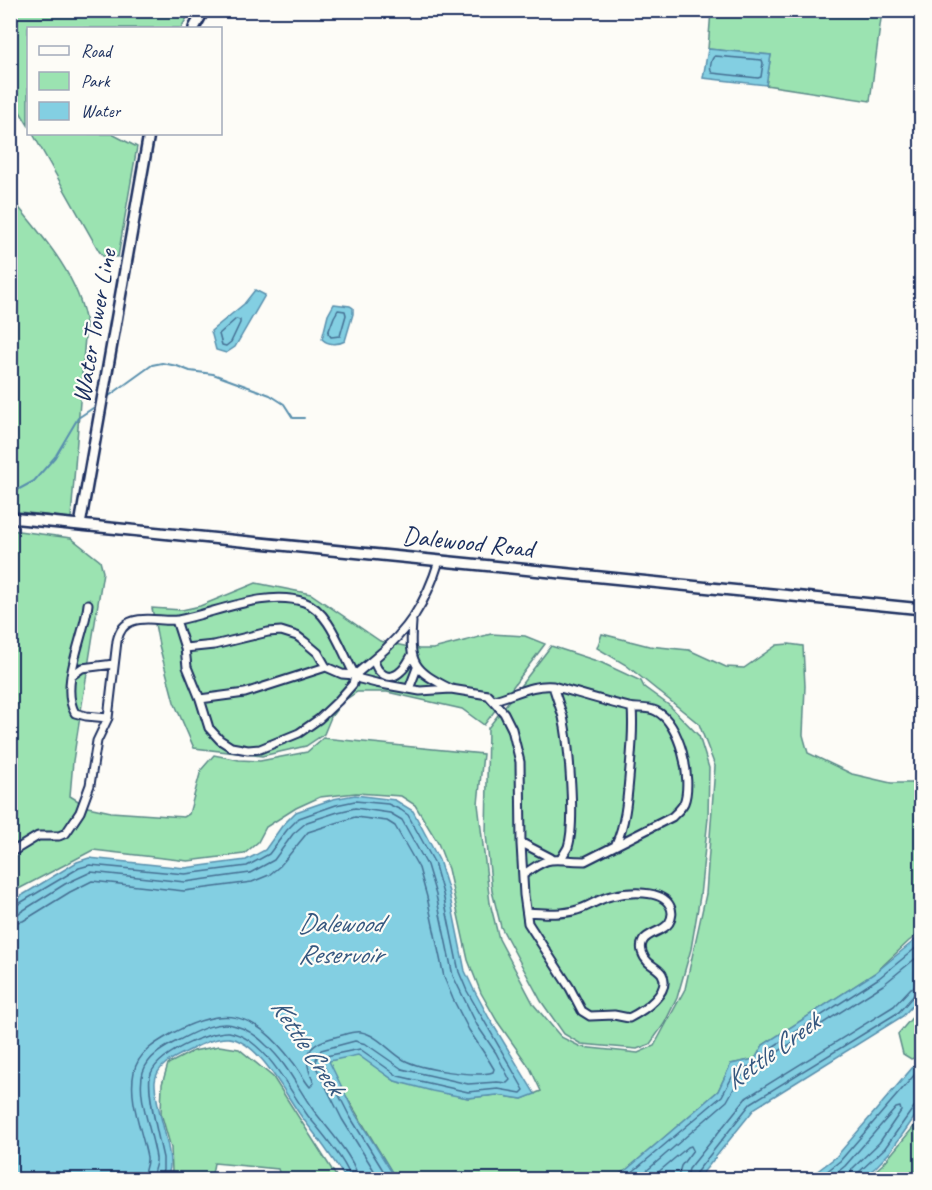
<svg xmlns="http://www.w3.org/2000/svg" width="932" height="1190" viewBox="0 0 932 1190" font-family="Caveat,sans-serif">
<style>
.green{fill:#9be3b1;stroke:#5b8988;stroke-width:1.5}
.water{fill:#83cfe2;stroke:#598fad;stroke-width:1.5}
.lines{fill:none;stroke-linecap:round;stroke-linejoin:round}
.shore{stroke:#456f93;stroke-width:1.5}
.stream{stroke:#598fad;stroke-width:2}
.street-casing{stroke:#1b2f5e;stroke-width:11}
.secondary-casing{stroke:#1b2f5e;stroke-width:14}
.street{stroke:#fdfcf7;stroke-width:7}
.secondary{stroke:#fdfcf7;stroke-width:9}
.labels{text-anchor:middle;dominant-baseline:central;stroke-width:4.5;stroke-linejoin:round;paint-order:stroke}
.street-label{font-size:26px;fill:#1b2f5e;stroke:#fdfcf7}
.water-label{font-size:27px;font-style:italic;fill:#35577f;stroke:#fdfcf7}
</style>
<rect width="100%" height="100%" fill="#fdfcf7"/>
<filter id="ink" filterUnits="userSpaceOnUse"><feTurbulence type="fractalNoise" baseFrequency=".0167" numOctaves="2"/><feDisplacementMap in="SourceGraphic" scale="12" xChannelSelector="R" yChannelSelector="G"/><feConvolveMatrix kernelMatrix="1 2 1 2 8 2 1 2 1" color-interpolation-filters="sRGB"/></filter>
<g filter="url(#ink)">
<path class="green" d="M10 11 11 10 191 11 181 28H28V125L11 97Z
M711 11H882L870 101 766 85 771 55 708 49Z
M33 134H112L137 147 118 257 103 256 99 251Z
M10 197C41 234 79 276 86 324L71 518 11 511Z
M11 530 71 538 100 561 103 572 73 761 70 796 88 807 111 812 184 817 189 814 201 770 214 755 239 760 260 761 307 752 323 738 483 754 478 804 490 903 499 939 534 1005 561 1037 581 1047 638 1053 654 1046 685 989 706 894 715 766 699 724 626 665 597 648 602 634 649 646 689 650 726 667 744 668 777 645 789 644 803 646 805 686 803 735 808 753 852 774 891 783H921V932L909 941 875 973 763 1045 755 1059 731 1064 718 1091 625 1171 611 1179H396L346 1096 328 1061 358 1054 395 1081 468 1098 497 1095 522 1099 541 1091 530 1068 497 1021 481 993 468 960 448 869 438 843 415 805 401 796 356 793 320 797 296 808 266 827 258 842 244 854 188 861 93 850 11 893Z
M256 583 311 594 380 641 419 649H433L491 634 525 636 545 644 484 725 462 709 387 692H357L342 702 331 717 324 734 306 746 262 756 194 748 174 702 159 645 152 608 182 610 200 606Z
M551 646 600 662 641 681 644 687 670 706 699 736 709 768 708 818 700 896 691 949 677 998 664 1024 650 1044 637 1049 581 1044 564 1034 541 1001 501 927 492 891 486 834 488 728Z
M921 1007V1056L911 1059 903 1054 898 1034Z
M219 1046 239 1049 273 1077 338 1179H281L278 1169 214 1163 211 1179H166L172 1171 171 1148 161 1113 162 1084 168 1064 193 1051Z
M921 1118V1179H866L884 1163Z"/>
<path class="water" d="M708 49 771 55 766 85 703 78Z
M255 290 265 295 235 347 226 353 216 350 211 331 244 304Z
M334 304 350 306 353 308V314L345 341C338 345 328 345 322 339L328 315Z
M355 795 395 800 413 811 439 860 449 892 465 971 473 988 489 1018 535 1094 522 1099 497 1095 468 1098 432 1091 395 1081 358 1055 329 1061 354 1112 396 1179H346C333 1159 319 1139 304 1120 286 1097 261 1042 229 1038 214 1037 198 1046 186 1052 173 1058 156 1066 155 1082 154 1105 175 1154 169 1172 168 1175 166 1177 164 1179H11V902L77 862 89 858 185 868 246 860 265 850 282 826 296 812 333 799Z
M921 935V996L903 1016 755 1108 698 1179H611L625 1171 718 1091 731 1064 755 1059 763 1045 875 973Z
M921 1065V1108L890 1152 875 1168 860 1179H807L836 1157 913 1067Z"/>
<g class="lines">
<path class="shore" d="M715 56 762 60 763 63 761 77 758 78 712 73C709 69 711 58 715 56Z
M338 310 345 311 346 315 340 336 331 337 328 333 334 317Z
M236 319 240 320V323L231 342 226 346 222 345 219 334Z
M10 907 15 906 79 868 90 865 185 874 247 866 269 854 287 830 299 818 336 805 355 801 388 804 401 810 408 815 434 862 443 894 459 972 467 991 524 1090 521 1093 498 1089 468 1092 398 1076 360 1049 326 1056 323 1060 324 1066 349 1115 389 1180
M10 914 19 913 65 884 91 872 185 882 250 873 274 860 293 834 307 822 338 812 355 808 390 813 402 820 427 865 436 895 453 976 477 1025 496 1053 510 1080 507 1083 497 1082 468 1084 402 1069 366 1044 355 1041 321 1050 316 1059 317 1069 342 1119 380 1180
M10 923 23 921 70 892 92 881 184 891 252 882 269 875 280 866 308 832 355 817 387 821 395 826 419 868 427 897 444 977 453 999 469 1030 488 1059 494 1069 493 1072C475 1078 421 1069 404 1060 390 1052 378 1035 361 1032 354 1031 346 1034 339 1036 308 1043 300 1054 314 1083L310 1087C303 1079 299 1069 292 1061 254 1012 226 1004 171 1034 155 1043 138 1053 134 1072 128 1100 142 1130 147 1157 148 1165 143 1172 143 1180
M152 1180C152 1171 157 1166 156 1158 153 1133 136 1097 143 1072 148 1056 165 1047 179 1040 195 1032 218 1019 236 1026 247 1029 258 1037 266 1045 287 1063 298 1089 314 1111 326 1126 358 1162 358 1180
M160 1180 163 1170V1158C159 1139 147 1094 150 1077 154 1055 208 1031 229 1032 235 1033 244 1037 250 1041 276 1060 289 1090 308 1116 319 1129 349 1164 351 1180
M623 1180 722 1096 736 1070 758 1064 768 1050 879 978 922 943
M636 1180 727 1101 741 1076 762 1070 773 1055 883 985 922 953
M649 1180 688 1147 691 1146 693 1150 681 1166 677 1180
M686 1180 689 1169 746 1098 894 1006 911 988 922 985
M694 1180 695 1174 751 1103 899 1012 915 994 922 993
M816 1180 840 1161 916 1073 922 1071
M828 1180 845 1166 896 1108 900 1107 901 1111 879 1143 852 1169 849 1180
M857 1180 858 1173 885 1148 914 1107 922 1104"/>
<path class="stream" d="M109 396 152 365 162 363 177 366 190 371 213 374 270 395 284 404 293 418H304
M10 494 34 481 55 457 78 418 96 406"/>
<defs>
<path id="street" d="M88 604C85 635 59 685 75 713L86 716 108 718
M176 620 185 648 187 667 200 699 209 728 220 740 231 747 248 750 260 749 299 733 319 719 338 701 353 684 355 675 374 659
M412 622C409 664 413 670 451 689
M185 648 214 645 268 632 281 631 297 636 305 642 318 653 326 667 342 674 355 675 360 679 376 683 420 691 451 689 488 695 504 713 512 729 520 762 521 844 524 895 528 923 570 988 582 1011 590 1016 614 1015 629 1018C643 1011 672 992 662 974 659 969 652 966 648 962 643 957 639 948 643 941 648 932 663 932 669 923 672 918 673 911 670 906 662 889 628 892 611 896 600 898 589 907 577 910 561 915 544 913 527 912
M412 655C409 660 406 667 401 671 389 683 376 673 374 659 408 631 426 603 439 561
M71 676 82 668 114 664
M409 689 417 668
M200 699 245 693 326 667
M494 700C514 695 532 684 553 686
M522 843 551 858
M616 844C625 824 627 802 629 779 631 755 634 733 632 708
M10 853 38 836H59L66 833 80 812 90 785 97 741 108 718 117 641C119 632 123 624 133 621 147 616 164 622 178 620 215 613 267 589 304 602 330 611 342 653 355 675
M523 875C553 853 550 861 585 861L672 817C677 812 681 809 684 803 693 780 680 722 656 711 647 707 638 709 629 707 603 701 578 693 553 686 556 696 560 707 563 717 569 743 576 823 568 847 566 851 563 855 561 859"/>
<path id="secondary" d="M194 28 204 10
M10 518 922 609
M80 525 149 134"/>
</defs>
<use href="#street" class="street-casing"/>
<use href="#secondary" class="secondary-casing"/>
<use href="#street" class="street"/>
<use href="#secondary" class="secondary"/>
</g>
</g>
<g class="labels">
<g class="street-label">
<text transform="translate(94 326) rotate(-80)">Water Tower Line</text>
<text transform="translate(468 542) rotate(6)">Dalewood Road</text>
</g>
<g class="water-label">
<text x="340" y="923">Dalewood<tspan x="340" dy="31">Reservoir</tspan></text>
<text transform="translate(308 1046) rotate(56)">Kettle Creek</text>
<text transform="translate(772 1051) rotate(-36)">Kettle Creek</text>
</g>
</g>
<rect width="932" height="1190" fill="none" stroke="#fdfcf7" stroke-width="36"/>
<rect x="18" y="18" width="896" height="1154" fill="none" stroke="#1b2f5e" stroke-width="2" filter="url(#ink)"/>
<rect x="27" y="27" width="195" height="108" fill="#fdfcf7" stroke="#a3aaba" stroke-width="1.5"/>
<rect x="39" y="46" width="30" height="9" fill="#fdfcf7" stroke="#a3aaba" stroke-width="1.5"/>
<text x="81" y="57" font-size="18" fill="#1b2f5e">Road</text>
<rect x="39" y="72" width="30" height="18" fill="#9be3b1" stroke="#a3aaba" stroke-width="1.5"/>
<text x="81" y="87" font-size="18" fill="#1b2f5e">Park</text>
<rect x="39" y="102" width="30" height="18" fill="#83cfe2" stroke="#a3aaba" stroke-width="1.5"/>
<text x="81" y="117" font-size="18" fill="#1b2f5e">Water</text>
</svg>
